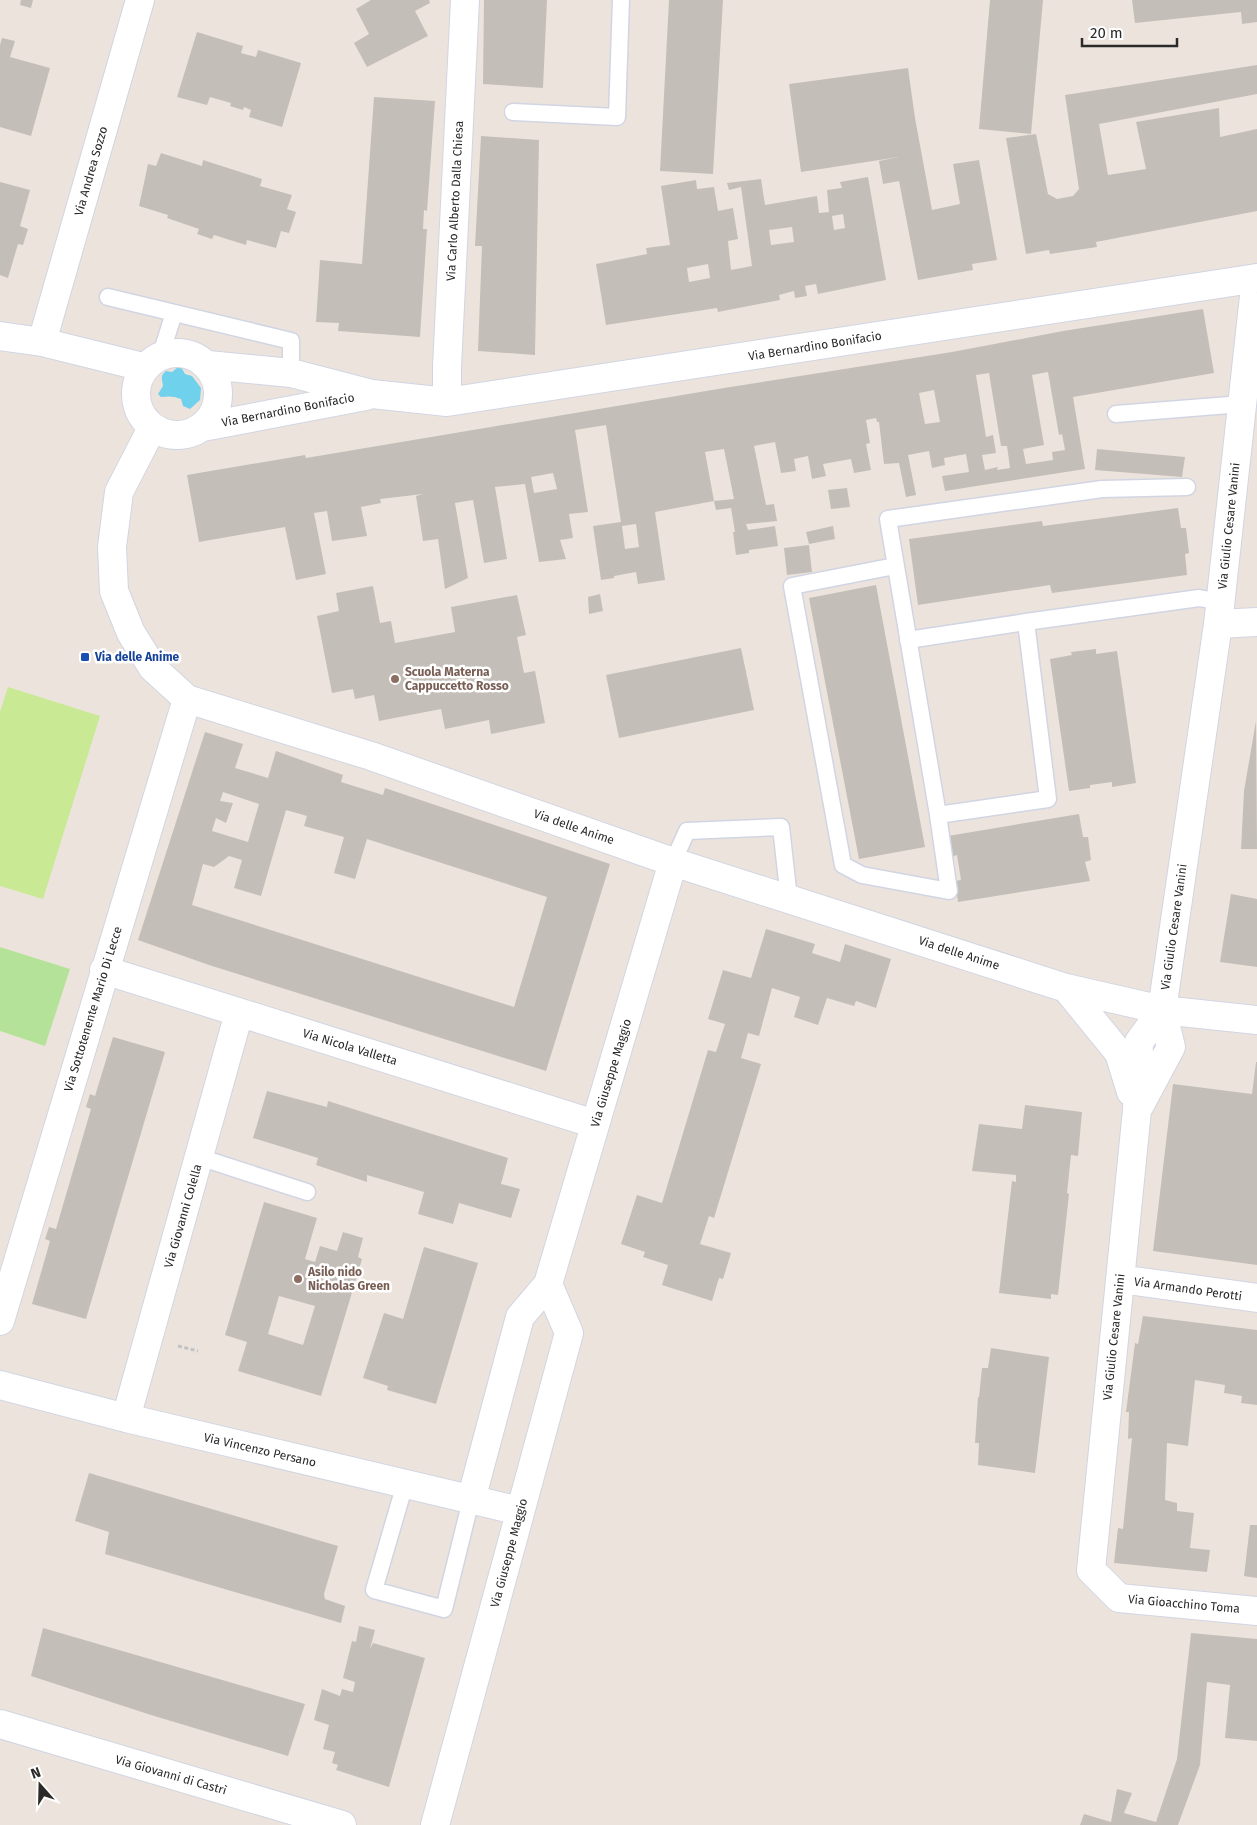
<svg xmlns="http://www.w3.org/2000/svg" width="1257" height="1825" viewBox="0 0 1257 1825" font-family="'Fira Sans',sans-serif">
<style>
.green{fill:#b5e299}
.pitch{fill:#c9e995}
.water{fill:#70d1ed}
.building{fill:#c4beb8;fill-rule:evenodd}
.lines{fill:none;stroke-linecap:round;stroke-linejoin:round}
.lane-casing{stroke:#d1d5e3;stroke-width:19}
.street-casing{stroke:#d1d5e3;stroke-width:30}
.path{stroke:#c3c3c3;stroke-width:3;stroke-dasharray:4 2.5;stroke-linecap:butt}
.lane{stroke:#fff;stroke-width:16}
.street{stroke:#fff;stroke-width:28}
.transit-dot{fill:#1a4fb4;stroke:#fff;stroke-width:2}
.education-dot{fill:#8d6e63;stroke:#fff;stroke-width:2}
.labels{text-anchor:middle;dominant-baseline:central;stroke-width:5;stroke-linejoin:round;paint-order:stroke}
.street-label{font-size:12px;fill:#2a2a2a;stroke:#fff}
.transit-label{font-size:12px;font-weight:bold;fill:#164399;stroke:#fff;text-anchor:start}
.education-label{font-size:12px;font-weight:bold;fill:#785e54;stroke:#fff;text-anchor:start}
</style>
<rect width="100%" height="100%" fill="#ece4dc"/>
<path class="green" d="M0 947 70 969 45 1046 0 1031Z"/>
<path class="pitch" d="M8 687 100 716 43 899 0 886V712Z"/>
<path class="water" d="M178 367H181L185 374 192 376 201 388 200 400 190 409 183 406 181 399C174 396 168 396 161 397L158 394 163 386C162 378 160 376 166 371L172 372Z"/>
<path class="building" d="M21 0H33L31 8 20 5Z
M371 0H429L430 3 415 11 428 36 367 67 354 43 369 34 356 9Z
M484 0H547L543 88 483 84Z
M669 0H723L713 174 660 171Z
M990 0H1043L1031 134 979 129Z
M1132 0H1257V22L1242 24 1241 12 1135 23Z
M197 32 243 46 241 53 256 57 258 50 301 63 282 127 249 117 251 110 244 107 243 110 230 106 231 103 210 97 207 105 177 97Z
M2 38 15 41 10 57 50 68 31 136 0 127V45Z
M1257 65V94L1099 124 1108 175 1146 169 1136 122 1219 108 1220 137 1257 129V211L1096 242 1097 247 1050 254 1049 250 1026 254 1006 138 1036 134 1048 194 1057 199 1073 196 1079 189 1065 95Z
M908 68 915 118 932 210 960 204 953 164 979 160 997 260 972 264 973 270 918 280 899 181 883 184 879 161 899 157 801 172 789 84Z
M374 97 435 101 427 211 424 210 423 229H427L420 337 338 331 339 323 316 322 320 260 362 264Z
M481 136 539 140 535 355 478 351 482 246H475Z
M161 153 202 166 203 160 262 179 260 186 292 195 287 209 296 212 289 233 281 231 276 248 247 240 246 245 214 235 212 239 197 234 199 229 167 218 168 215 139 206 148 164 156 166Z
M868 177 886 280 818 294 816 284 805 286 807 296 795 298 794 291 779 295 780 300 718 312 717 308 606 325 596 264 647 254 646 248 670 245 661 186 696 180 697 189 714 187 718 211 733 208 738 239 728 241 731 270 752 266 741 187 729 190 727 183 761 179 765 205 817 196 819 213 829 212 827 190 842 188 840 182ZM843 214 845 228 834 230 832 216ZM792 227 794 242 771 245 769 230ZM708 264 710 278 689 282 687 268Z
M0 182 30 190 20 226 28 229 23 245 18 244 8 278 0 275Z
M1203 309 1214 373 1073 397 1085 469 945 491 942 476 969 472 966 454 944 458 945 465 932 468 929 451 908 455 916 495 906 497 899 463 884 464 879 422H877L876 418 866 420 870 443 866 444 871 470 854 473 851 459 823 464 826 476 812 479 808 456 794 459 796 471 781 473 775 442 754 446 766 505 774 504 777 521 746 524 748 530 775 526 778 546 749 550V553L736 555 733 532H735L731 508 716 510 714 501 734 499 724 449 705 452 714 501 655 512 665 580 638 584 636 572 614 576V578L601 580 593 526 621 522 606 425 575 430 588 512 569 514 573 538 560 540 566 559 539 562 525 484 495 487 507 559 484 563 473 500 455 503 468 578 445 589 438 539 423 541 416 496 423 494 380 499 381 503 361 507 367 536 332 541 327 511 314 513 326 574 296 580 285 527 199 542 187 475 305 455 306 458 724 388 952 352 1063 331ZM1048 372 1059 435 1062 434 1065 450 1052 452 1053 460 1026 464 1023 449 1044 445 1032 375ZM989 373 1001 446H1007L1010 468 997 470 998 467 985 470 982 455 996 453 993 435 986 437 976 375ZM934 390 940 422 925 424 919 393ZM553 473 557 489 534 493 531 477ZM636 524 639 547 625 549 622 526Z
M1097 449 1185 457 1182 477 1095 470Z
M847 488 850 507 831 509 828 490Z
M1178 508 1181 528H1186L1189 553 1185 554 1187 575 1052 593 1050 585 918 605 909 539 1042 521 1043 526Z
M833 526 835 539 809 544 806 532Z
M809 545 812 572 787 575 784 548Z
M876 585 925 847 859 859 809 598Z
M373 586 380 623 391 621 395 643 455 632 451 607 517 595 526 635 517 637 524 673 535 671 545 723 491 734 489 720 445 729 441 709 379 721 374 695 355 699 353 689 332 693 317 616 339 611 336 593Z
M600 594 603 611 589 614 588 597Z
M741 648 754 710 619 738 606 675Z
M1096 649V654L1117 651 1136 783 1112 787V782L1090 785V788L1069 791 1050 659 1072 655 1071 652Z
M1256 721 1257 849H1241L1244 791Z
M205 732 243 744 235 768 268 778 276 751 343 775 341 782 383 795 385 788 610 864 546 1071 209 965 138 940ZM223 792 259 804 248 842 212 831 216 818 226 823 233 803 220 801ZM286 810 307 816 304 826 344 837 334 873 355 879 367 839 547 897 514 1007 192 905 203 864 214 867 229 856 242 860 234 888 261 896Z
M1079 814 1083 837H1088L1091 860 1085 862 1090 881 958 902 955 881 961 880 957 855 951 857 948 836Z
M1231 894 1257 899V967L1220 962Z
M766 929 815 944 812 953 840 962 845 944 891 959 876 1008 856 1001 854 1006 827 998 818 1025 794 1017 800 997 772 988 759 1036 748 1033 741 1058 761 1064 714 1218 709 1216 700 1244 731 1253 723 1279 719 1278 712 1301 662 1285 668 1265 643 1257 645 1252 621 1244 637 1195 662 1203 708 1050 716 1052 725 1024 708 1019 723 970 751 978Z
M113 1037 165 1052 86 1319 32 1304 50 1241 45 1239 49 1227 56 1229 91 1109 86 1107 90 1094 95 1096Z
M1256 1062H1257V1265L1153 1251 1173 1084 1252 1094Z
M267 1091 327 1107 328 1101 508 1158 501 1184 520 1189 511 1218 459 1203 453 1224 418 1214 424 1192 367 1175V1182L316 1165 318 1158 253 1138Z
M1025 1105 1082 1112 1078 1156 1071 1155 1067 1193 1069 1194 1058 1295 1051 1294V1299L999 1293 1012 1181 1016 1182V1175L972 1171 979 1124 1022 1129Z
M264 1202 317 1218 305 1259 315 1262 320 1246 337 1251 343 1232 363 1238 358 1257 362 1259 321 1396 238 1371 247 1342 225 1335ZM279 1296 315 1306 303 1345 268 1334Z
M424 1247 478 1263 436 1404 387 1390 388 1386 363 1378 384 1313 403 1319Z
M1143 1316 1257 1330V1405L1241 1403 1242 1396 1224 1393 1225 1385 1195 1380 1188 1446 1167 1443 1165 1500 1177 1503V1511L1194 1513 1190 1548 1210 1550 1207 1572 1114 1563 1118 1528 1123 1529 1132 1438 1128 1439 1129 1412H1126L1135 1343 1138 1344Z
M991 1348 1049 1357 1035 1473 978 1465 979 1443H975L978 1397H979L982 1368H988Z
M89 1473 338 1546 324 1594 325 1599 345 1606 341 1623 105 1554 109 1532 75 1521Z
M1250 1525H1257V1578L1244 1576Z
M359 1626 375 1630 370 1649 373 1643 425 1658 389 1787 336 1770 338 1765 332 1763 335 1752 323 1749 329 1725 314 1720 322 1689 340 1696 342 1689 353 1692 355 1682 343 1678 352 1641 356 1642Z
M43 1628 305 1704 288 1756 151 1715 31 1676Z
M1191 1633 1257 1639V1741L1225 1738 1230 1685 1207 1682 1200 1765 1178 1825H1080L1084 1814 1111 1822 1117 1789 1132 1793 1124 1813 1156 1822 1177 1759Z"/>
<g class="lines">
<defs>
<path id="lane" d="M513 112 617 117 621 0
M108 297 291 341V373
M161 354 174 313
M1116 414 1242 404
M895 566 792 586 843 865 862 875 949 891 938 815 888 519 1102 489 1187 487
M908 640 1026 622 1199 598 1221 602
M938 815 1048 799 1026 622
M673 862 687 831 781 827 789 899
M199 1157 307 1192
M405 1484 374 1590 444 1609 471 1500"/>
<path id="street" d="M1256 278 1218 624 1162 1010 1139 1042 1137 1110 1091 1570 1119 1598 1257 1611
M0 336 42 342 143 367
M42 342 140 0
M136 394a41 41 0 1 1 82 0a41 41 0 1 1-82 0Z
M208 365 291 373 372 394 447 402 1257 278
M447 402V367L465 0
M203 427 366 396
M152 428 119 492 112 547 114 591 131 633 153 668 187 699 371 756 673 862 1066 988 1162 1010 1257 1020
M1218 624 1257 622
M104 970 595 1124
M1066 988 1119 1053 1131 1092
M1140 1105 1171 1047 1162 1010
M1120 1279 1257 1298
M0 1321 187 699
M0 1385 126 1418 520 1511
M126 1418 239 1013
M471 1500 520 1317 548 1284 673 862
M0 1724 342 1825
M435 1825 569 1333 548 1284"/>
</defs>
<use href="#lane" class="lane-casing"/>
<use href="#street" class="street-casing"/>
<path class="path" d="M178 1346 198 1351"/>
<use href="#lane" class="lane"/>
<use href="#street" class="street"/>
</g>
<rect class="transit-dot" x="80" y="652" width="10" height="10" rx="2.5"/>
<g class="education-dot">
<circle cx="395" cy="679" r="5"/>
<circle cx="298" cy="1279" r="5"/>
</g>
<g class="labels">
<g class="street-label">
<text transform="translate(91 171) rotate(-74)">Via Andrea Sozzo</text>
<text transform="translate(455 201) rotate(-87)">Via Carlo Alberto Dalla Chiesa</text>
<text transform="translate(815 346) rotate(-9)">Via Bernardino Bonifacio</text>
<text transform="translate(288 410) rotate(-11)">Via Bernardino Bonifacio</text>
<text transform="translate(1229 526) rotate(-84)">Via Giulio Cesare Vanini</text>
<text transform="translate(574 827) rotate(19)">Via delle Anime</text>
<text transform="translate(1174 927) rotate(-82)">Via Giulio Cesare Vanini</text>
<text transform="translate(959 953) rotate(18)">Via delle Anime</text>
<text transform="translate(93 1009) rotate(-73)">Via Sottotenente Mario Di Lecce</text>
<text transform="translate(350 1047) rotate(17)">Via Nicola Valletta</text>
<text transform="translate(611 1073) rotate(-73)">Via Giuseppe Maggio</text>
<text transform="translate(183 1216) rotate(-74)">Via Giovanni Colella</text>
<text transform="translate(1188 1289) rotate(8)">Via Armando Perotti</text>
<text transform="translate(1114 1337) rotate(-84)">Via Giulio Cesare Vanini</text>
<text transform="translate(260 1450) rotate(13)">Via Vincenzo Persano</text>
<text transform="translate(509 1553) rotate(-75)">Via Giuseppe Maggio</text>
<text transform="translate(1184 1604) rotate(5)">Via Gioacchino Toma</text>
<text transform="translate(171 1775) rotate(16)">Via Giovanni di Castrì</text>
</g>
<g class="transit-label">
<text x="95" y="657">Via delle Anime</text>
</g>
<g class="education-label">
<text x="405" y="672">Scuola Materna<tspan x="405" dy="14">Cappuccetto Rosso</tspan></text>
<text x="308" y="1272">Asilo nido<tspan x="308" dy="14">Nicholas Green</tspan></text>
</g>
</g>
<g transform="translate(40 1785) rotate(340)" stroke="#ffffff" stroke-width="4" paint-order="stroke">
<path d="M0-4L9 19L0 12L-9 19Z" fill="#2a2a2a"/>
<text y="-8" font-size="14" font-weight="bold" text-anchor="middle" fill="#2a2a2a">N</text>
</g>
<path d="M1082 38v8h95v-8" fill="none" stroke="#2a2a2a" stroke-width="2.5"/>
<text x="1090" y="38" font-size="15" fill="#2a2a2a" stroke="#ffffff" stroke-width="4" paint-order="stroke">20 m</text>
</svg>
